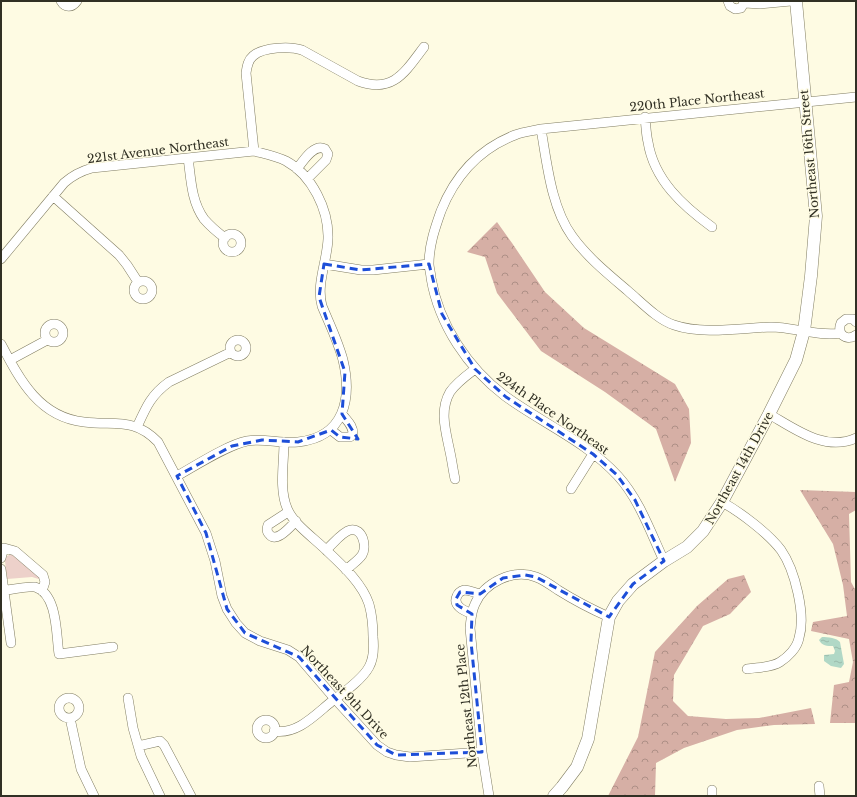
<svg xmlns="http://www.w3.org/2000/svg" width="857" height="797" viewBox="0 0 857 797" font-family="'Libre Baskerville',serif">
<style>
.forest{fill:url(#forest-crowns)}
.green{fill:#edd1ca}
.water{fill:url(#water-ripples)}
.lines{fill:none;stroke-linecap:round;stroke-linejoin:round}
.street-casing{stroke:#817d62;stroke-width:10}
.secondary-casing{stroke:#817d62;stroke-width:13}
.street{stroke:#fff;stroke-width:9}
.secondary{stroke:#fff;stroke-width:12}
.marked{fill:none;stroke:#1d4ed8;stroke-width:3;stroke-dasharray:8 5;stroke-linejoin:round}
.labels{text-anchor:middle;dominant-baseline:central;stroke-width:3;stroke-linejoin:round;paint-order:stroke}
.street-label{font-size:12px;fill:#313024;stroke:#fefbe3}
</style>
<defs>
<pattern id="forest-crowns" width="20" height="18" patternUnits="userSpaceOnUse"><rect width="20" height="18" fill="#d6afa5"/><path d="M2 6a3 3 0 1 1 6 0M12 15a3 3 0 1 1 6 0" fill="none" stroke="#ae8f86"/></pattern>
<pattern id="water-ripples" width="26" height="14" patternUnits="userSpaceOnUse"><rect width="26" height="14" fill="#b1d8c6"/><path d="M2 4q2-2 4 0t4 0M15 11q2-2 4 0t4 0" fill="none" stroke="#99baaa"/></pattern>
</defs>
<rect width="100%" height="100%" fill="#fefbe3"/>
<path class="forest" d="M497 222 512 243 545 292 584 328 675 384 689 409 691 443 675 482 656 429 605 392 541 351 497 293 485 257 467 252Z
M800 490 856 492V510L849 514 851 582 856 591V723H830L834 685 849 682 853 662 849 639 811 631 813 622 847 616 843 585 833 544Z
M744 575 751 592 730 614 703 626 674 675 673 701 688 716 726 719 759 718 811 708 815 724 774 725 737 730 684 748 656 763 655 796H608L638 737 655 652 697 606 728 579Z"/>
<path class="green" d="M11 554 16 555 42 580 32 577 7 579 5 561 7 556Z"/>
<path class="water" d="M822 637C828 637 837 638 840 642L844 664 841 668 831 666 824 661V655L834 654 835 651 833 646C827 646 822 646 819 640Z"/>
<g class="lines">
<defs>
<path id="street" d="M61 1C65 8 72 8 77 1
M728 1 730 6 735 9 741 8 745 1
M745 3 760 4 791 1
M645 117C646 126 646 134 648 142 654 180 683 206 712 227
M541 129C547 163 551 207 572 236 587 257 608 274 628 291 641 302 658 320 674 325 703 335 741 328 771 327 792 327 821 337 840 333
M254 151 246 73C247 66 248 60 253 56 263 47 290 46 302 50L358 81C393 94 405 72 424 47
M188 158C191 178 191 201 204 219 210 226 217 232 225 238
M297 169C303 161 314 143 325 149L328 154 326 160 307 179
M53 196 119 255 127 265 138 282
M223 243a9 9 0 1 1 18 0a9 9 0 1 1-18 0Z
M1 259 64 183C73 175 81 171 92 168L254 151C265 154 276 156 286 161 312 175 329 210 328 239 327 262 316 284 322 306 329 323 338 341 343 360 352 398 345 437 298 442 281 444 264 438 247 441 227 445 195 466 177 476
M324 264 361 270H373L429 264
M134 290a9 9 0 1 1 18 0a9 9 0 1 1-18 0Z
M856 322 853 319H846L841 323C836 334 847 342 856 335
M45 333a9 9 0 1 1 18 0a9 9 0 1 1-18 0Z
M230 348a8 8 0 1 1 16 0a8 8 0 1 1-16 0Z
M1 344C20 380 39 417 84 422 115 426 134 417 158 442L206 533 215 561 222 596 227 609 236 623 245 633 260 641 288 650 299 657 335 699 377 745 387 752 396 755 410 757 482 752
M10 360 47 340
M769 414C795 429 825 452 856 438
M137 427C146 407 151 395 169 382L231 352
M331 430 340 437H350L353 434C353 425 347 421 342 414
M455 479C453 470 452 461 450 452 446 432 439 411 450 392 456 383 467 375 475 369
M571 489 593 454
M722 502C740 512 768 533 781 550 795 570 806 615 799 638 797 648 788 657 780 662 771 668 758 667 747 669
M288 512 268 525C267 528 266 531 269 534 276 544 290 527 296 521
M326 550C333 544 342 532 350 530 363 527 367 547 362 555 358 561 351 565 346 570
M1 558 4 548 15 551 43 575 45 582 42 591
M664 561C651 533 639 499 618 476 587 442 542 423 505 396 468 368 439 325 431 278 431 274 429 268 429 264 429 245 435 228 441 211 455 176 479 149 515 135 523 132 532 131 541 129L856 97
M1 569 11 643
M1 591C8 590 29 586 35 587 58 594 56 635 59 654L113 647
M472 614C465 611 452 606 457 596 458 593 461 591 464 590 469 590 476 593 480 594
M128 698 133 728 141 756 160 796
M59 708a10 10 0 1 1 20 0a10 10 0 1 1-20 0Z
M70 718 81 769 94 796
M257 729a9 9 0 1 1 18 0a9 9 0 1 1-18 0Z
M274 731C297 735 315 715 331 702 343 693 362 680 369 667 374 658 374 647 373 637 373 626 372 615 369 604 362 583 342 565 326 550 314 538 293 524 287 508 279 489 284 463 284 442
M138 746 160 741 164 745 191 796
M819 786 820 796
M712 790V796
M489 796 482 752 470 628C471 620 471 612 475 604 484 583 513 568 536 577 544 580 551 585 558 590 574 600 591 609 609 617"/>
<path id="secondary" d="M554 796 562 787 577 767 588 739 609 617 618 601 633 584 664 561 687 547 703 531 722 502 769 414 796 360 804 331 811 276 816 216 796 1"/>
</defs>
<use href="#street" class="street-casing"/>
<use href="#secondary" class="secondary-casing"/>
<use href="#street" class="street"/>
<use href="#secondary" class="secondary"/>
</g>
<path class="marked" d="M324 264 361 270 429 264 442 314 475 369 506 397 593 454 617 475 635 500 664 561 633 584 609 617 536 577 525 575 503 578 480 594 460 592 456 599 457 605 472 614 471 642 482 752 396 755 377 745 299 657 245 633 227 609 206 533 177 476 232 446 262 440 298 442 331 430 340 437 358 439 342 414 345 372 319 297Z"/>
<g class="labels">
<g class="street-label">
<text transform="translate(697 100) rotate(-6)">220th Place Northeast</text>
<text transform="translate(158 150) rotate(-7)">221st Avenue Northeast</text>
<text transform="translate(809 154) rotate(-95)">Northeast 16th Street</text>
<text transform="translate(553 413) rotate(35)">224th Place Northeast</text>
<text transform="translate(739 468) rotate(-61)">Northeast 14th Drive</text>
<text transform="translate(345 692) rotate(47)">Northeast 9th Drive</text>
<text transform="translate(466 706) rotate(-96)">Northeast 12th Place</text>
</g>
</g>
<rect width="857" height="797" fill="none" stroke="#313024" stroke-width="4"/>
</svg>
